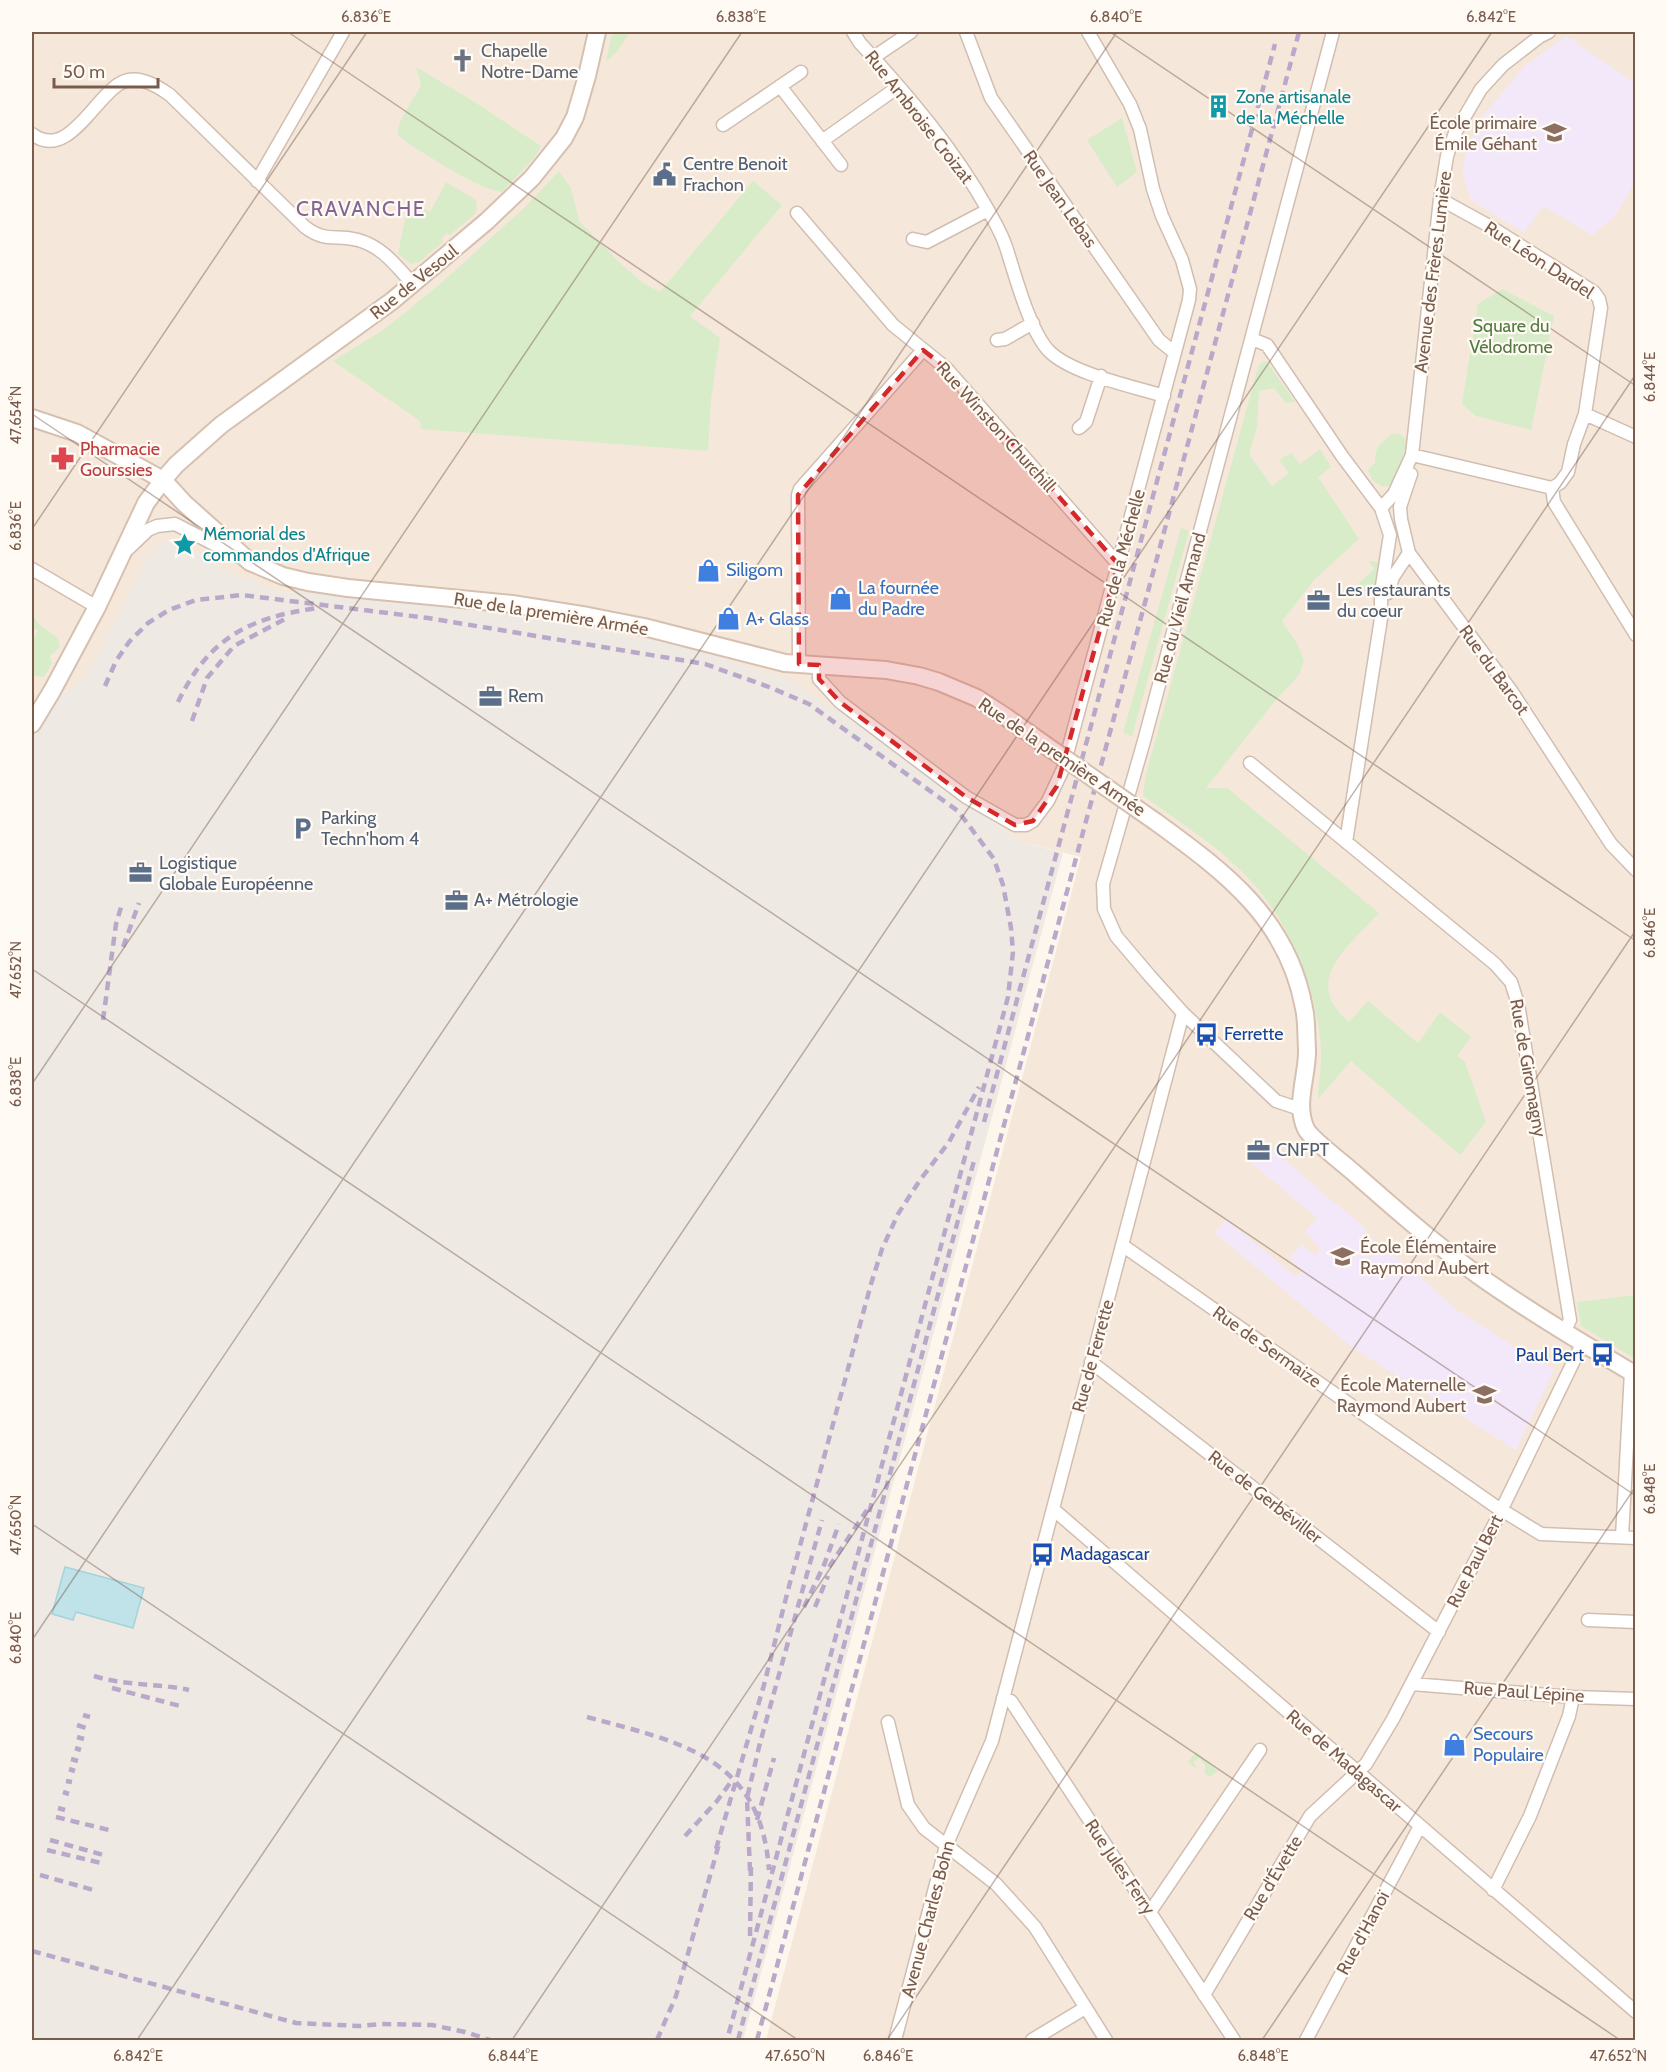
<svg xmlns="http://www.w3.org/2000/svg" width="1667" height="2072" viewBox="0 0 1667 2072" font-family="Cabin,sans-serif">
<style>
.residential{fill:#f5e8da}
.industrial{fill:#efe9e4}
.education{fill:#f3e8fa}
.green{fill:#d8ecc9}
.water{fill:#bfe3e8;stroke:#a5d3da;stroke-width:1.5}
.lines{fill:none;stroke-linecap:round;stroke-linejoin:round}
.street-casing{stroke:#d1beb0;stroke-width:15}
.secondary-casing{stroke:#d6c0b0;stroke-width:20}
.street{stroke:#fff;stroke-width:12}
.secondary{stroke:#fff;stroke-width:16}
.rail{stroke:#b9a8c9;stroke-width:4.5;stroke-dasharray:9 6;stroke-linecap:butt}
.secondary-bridge-casing{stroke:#d6c0b0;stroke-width:20;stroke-linecap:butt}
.secondary-bridge{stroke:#fff;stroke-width:16}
.marked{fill:#d62828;fill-opacity:0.2;stroke:#d62828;stroke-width:4.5;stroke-dasharray:12 8;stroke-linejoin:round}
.ticks{fill:none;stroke:#7a5c4d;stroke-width:1.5;stroke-opacity:0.45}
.labels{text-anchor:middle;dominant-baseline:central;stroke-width:4.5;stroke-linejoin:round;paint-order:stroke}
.worship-label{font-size:18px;fill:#5b616d;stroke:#fffaf3;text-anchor:start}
.culture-label{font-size:18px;fill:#0d838f;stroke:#fffaf3;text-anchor:start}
.street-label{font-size:18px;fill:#7a5c4d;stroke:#fffaf3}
.education-label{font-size:18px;fill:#785e54;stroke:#fffaf3;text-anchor:end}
.service-label{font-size:18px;fill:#4e5e75;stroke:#fffaf3;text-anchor:start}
.park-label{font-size:18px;fill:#537a41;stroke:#fffaf3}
.health-label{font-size:18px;fill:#be3a42;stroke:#fffaf3;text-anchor:start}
.shop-label{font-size:18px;fill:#366cbe;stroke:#fffaf3;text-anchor:start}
.transit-label{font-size:18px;fill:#164399;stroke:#fffaf3;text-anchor:start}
.quarter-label{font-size:21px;letter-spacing:1.5px;fill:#846695;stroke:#fffaf3}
.neatline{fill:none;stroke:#7a5c4d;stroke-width:2}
.ticks-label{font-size:15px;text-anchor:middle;fill:#7a5c4d}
</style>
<rect width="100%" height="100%" fill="#fdf6ec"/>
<path class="residential" d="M32 32H1635V2040H766L1081 857 1018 841 952 789 694 649 524 616 456 609 324 590 285 593 234 575 177 543 152 550 84 680 32 713Z"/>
<path class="industrial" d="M167 542 177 543 234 575 285 593 323 590 456 609 524 616 694 649 792 681 952 789 1018 841 1063 853 743 2040H32V713L84 680 152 550Z"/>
<path class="education" d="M1566 36 1635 83V181L1616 215 1592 235 1543 206 1524 233 1471 200 1463 175 1466 148 1481 118 1526 65Z
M1265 1142 1335 1204 1336 1203 1366 1229 1364 1232 1415 1272 1457 1310 1535 1360 1554 1369 1516 1450 1353 1348 1215 1233 1226 1219 1296 1277 1303 1270 1289 1259 1301 1244 1315 1256 1321 1248 1305 1232 1317 1218 1249 1161Z"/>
<path class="green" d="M612 32H630L616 53 606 62Z
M416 67 473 101 541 146 534 158 502 192C477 189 427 155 403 140 401 138 398 135 398 132 397 121 416 96 421 85Z
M1122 118 1137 172 1117 187 1087 140Z
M559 171 571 188 579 221 623 266 643 283 660 292 753 181 782 205 690 316 720 338 711 400 708 451 421 429 420 421 333 361 386 328 440 284 522 210Z
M446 182 476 200 477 209 475 214 450 235 447 233 441 239 443 242 419 262 411 264 398 254 407 209 411 201 430 212Z
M1502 289 1554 316 1531 430 1476 416 1462 404 1478 304Z
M1264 361 1267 362 1295 402 1286 403 1274 388 1259 391 1257 427 1249 454 1272 486 1289 473 1279 460 1291 453 1300 464 1320 449 1331 467 1318 477 1359 539 1315 579 1282 621 1298 645 1304 661 1299 675 1275 701 1206 788H1227L1379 913C1349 946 1300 981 1349 1022L1368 1001 1418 1043 1440 1012 1471 1037 1457 1056 1465 1062 1486 1122 1460 1155 1351 1061 1318 1099C1318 1083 1322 1065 1321 1049 1316 982 1287 913 1237 867 1209 840 1174 818 1143 796L1145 778 1257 371 1259 365Z
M1393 433 1400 434 1409 441 1403 465 1393 484 1384 487 1372 480 1368 470 1375 463C1375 445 1380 444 1393 433Z
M1181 528 1189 531 1132 736 1123 733Z
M1371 561 1378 562 1374 589 1371 595 1363 589 1357 594 1354 591 1359 586 1358 584 1374 569 1369 562Z
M32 615 39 624 58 638 60 647 50 656 52 663 44 677 32 675V642L38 631 32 627Z
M1635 1295H1636L1635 1359 1581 1326 1577 1302Z
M1196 1752 1218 1771 1210 1777 1205 1774V1765L1199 1758 1193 1762 1197 1767 1196 1769 1188 1762Z"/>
<path class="water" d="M65 1567 144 1588 133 1628 76 1612 73 1620 52 1614Z"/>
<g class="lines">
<defs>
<path id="street" d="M853 32 860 43C907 94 954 149 988 210 994 221 1002 234 1006 247 1015 274 1030 333 1050 352 1073 374 1132 386 1164 396
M966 32 991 98 1159 340 1175 353
M874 57 911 32
M780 86 841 165
M723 125 801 72
M32 134C67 161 94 99 119 84 136 73 156 85 170 95L305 227C326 243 336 234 358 240 383 247 396 266 413 284
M822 141 898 87
M257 181 343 32
M1440 199 1491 227 1594 292 1599 299 1601 308 1585 414 1574 444 1568 472 1560 483 1552 488
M797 213 893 325 946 368 1118 564
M913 239 927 242 988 210
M1252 339 1267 345 1342 456 1381 508 1390 535 1381 592V619
M997 340 1005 339 1033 323
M1585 414 1636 437
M1079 428 1086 422 1101 376
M1412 455 1552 488
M1411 474 1400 507 1401 519 1409 553 1512 692 1611 844 1636 870
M1552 488 1554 502 1636 635
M1381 508 1394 494 1412 455 1440 199 1447 156 1455 133 1481 89 1503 65 1539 37 1549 32
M127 550 148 530 157 526 175 524 237 556
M32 569 97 607
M1388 593 1393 577 1409 553
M799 664 798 495 800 489 923 350
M819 665V679L840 702 966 797 1015 825H1026L1033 821 1048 801 1063 769 1189 300 1190 289 1182 260 1162 216 1153 189 1140 129 1130 104 1088 32
M1250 763 1495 964 1511 982 1518 1004 1570 1320 1564 1332
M1346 842 1382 612
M1300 1109 1276 1101 1183 1013 1149 975 1116 936 1104 909 1103 884 1144 741 1333 32
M1122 1245 1495 1506 1541 1534 1636 1538
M1091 1362 1439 1632
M1053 1509 1636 2012
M1622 1537 1631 1372
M1588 1620 1636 1622
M1412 1684 1573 1697 1636 1699
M1003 1698 1011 1701 1234 2040
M888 1722 908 1805 924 1828 996 1884 1035 1927 1106 2040
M1493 1890 1530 1816 1569 1716 1573 1697
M1150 1912 1260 1750
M1204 1995 1310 1816 1366 1764 1393 1719 1497 1519 1582 1344
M895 2040 946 1846 992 1741 1183 1013
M1032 2040 1085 2008
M1306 2040 1420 1826"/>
<path id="secondary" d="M32 418 77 433 163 480 184 503 250 562 283 576 308 582 348 588 512 604 588 616 644 627 785 663 886 670 919 676 939 682 977 698 1006 717 1044 744
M32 724 52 691 97 607 146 503 163 480 176 465 221 425 392 301 487 221 532 178 564 138 575 117 587 76 597 32
M1156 822C1226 873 1288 919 1304 1008 1307 1021 1306 1036 1307 1049 1308 1075 1294 1104 1306 1129 1311 1139 1343 1163 1353 1172 1395 1209 1437 1246 1482 1278 1532 1313 1584 1344 1636 1375"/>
</defs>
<use href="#street" class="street-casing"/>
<use href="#secondary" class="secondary-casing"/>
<use href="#street" class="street"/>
<use href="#secondary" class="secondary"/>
<path class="rail" d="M105 686 116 661 129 642 148 623 169 610 196 600 242 595 428 618 705 664 769 687 809 704 958 811 994 859 1003 885 1011 928 1013 952 1008 997 727 2040
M178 702C209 638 248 618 317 608
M192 721 207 678 234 646 285 619
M123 947 139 903
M103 1020 116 924 122 904
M984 1122 1275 44
M829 1567 867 1510
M804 1607 824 1565 839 1524
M815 1607 828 1576
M94 1676C125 1686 157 1683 189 1690
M112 1688 184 1707
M83 1715 90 1717
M587 1717C679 1742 761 1756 769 1870
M77 1725 86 1728
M77 1737 84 1739
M75 1748 81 1750
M71 1759 78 1761
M69 1769 75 1771
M66 1781 72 1782
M63 1792 69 1794
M58 1808 65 1810
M56 1817 113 1831
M757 1820 774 1758
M685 1836 717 1801 733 1779
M50 1840 107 1856
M716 1849 764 1685 788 1590 871 1284 882 1249 898 1214 920 1180 949 1142 979 1087
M47 1850 105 1864
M750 1871 747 1798 760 1743 822 1520
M40 1875 97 1891
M750 1936 751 1864
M32 1951 296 2023 360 2026 382 2024 432 2025 465 2032 490 2040
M657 2040 676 1996 719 1844
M738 2040 975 1157
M757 2040 1299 32"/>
<defs>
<path id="secondary-bridge" d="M1044 744 1156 822"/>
</defs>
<use href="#secondary-bridge" class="secondary-bridge-casing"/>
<use href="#secondary-bridge" class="secondary-bridge"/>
</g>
<path class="marked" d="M923 350 946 368 1118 564 1057 786 1033 821 1015 825 966 797 840 702 819 679V665L799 664 798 495Z"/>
<path class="ticks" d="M288 32 1636 941M1110 32 1636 386M32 414 1636 1496M32 529 367 32M32 969 1620 2040M32 1084 742 32M32 1524 798 2040M32 1640 1117 32M137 2040 1492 32M512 2040 1636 374M887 2040 1636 930M1262 2040 1636 1486"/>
<defs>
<symbol id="church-bare" viewBox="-9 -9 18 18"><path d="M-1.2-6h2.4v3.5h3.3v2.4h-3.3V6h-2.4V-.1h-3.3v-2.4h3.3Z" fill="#6b7280" stroke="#fffaf3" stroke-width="2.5" paint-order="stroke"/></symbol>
<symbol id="building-bare" viewBox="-9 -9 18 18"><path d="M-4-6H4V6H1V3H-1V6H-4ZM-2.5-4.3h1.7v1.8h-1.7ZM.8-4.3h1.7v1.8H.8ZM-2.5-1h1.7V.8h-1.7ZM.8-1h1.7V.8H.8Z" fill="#0f9aa8" stroke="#fffaf3" stroke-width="2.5" paint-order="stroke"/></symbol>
<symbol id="school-bare" viewBox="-9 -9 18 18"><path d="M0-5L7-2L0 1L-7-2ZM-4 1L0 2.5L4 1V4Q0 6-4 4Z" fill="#8d6e63" stroke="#fffaf3" stroke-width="2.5" paint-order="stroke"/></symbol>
<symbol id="civic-bare" viewBox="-9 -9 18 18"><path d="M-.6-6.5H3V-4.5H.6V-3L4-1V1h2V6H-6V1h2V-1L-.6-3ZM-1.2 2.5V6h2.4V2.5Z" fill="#5c6f8a" stroke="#fffaf3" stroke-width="2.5" paint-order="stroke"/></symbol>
<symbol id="pharmacy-bare" viewBox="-9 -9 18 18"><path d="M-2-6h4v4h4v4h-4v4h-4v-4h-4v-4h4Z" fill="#e0444e" stroke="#fffaf3" stroke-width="2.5" paint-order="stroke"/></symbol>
<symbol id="sight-bare" viewBox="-9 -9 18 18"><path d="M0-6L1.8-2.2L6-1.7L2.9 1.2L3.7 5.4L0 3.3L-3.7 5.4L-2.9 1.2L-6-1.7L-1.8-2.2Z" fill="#0f9aa8" stroke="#fffaf3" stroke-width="2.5" paint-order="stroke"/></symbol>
<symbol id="shop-bare" viewBox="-9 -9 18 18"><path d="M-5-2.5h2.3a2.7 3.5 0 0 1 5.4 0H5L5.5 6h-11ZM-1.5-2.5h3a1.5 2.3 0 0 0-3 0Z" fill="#3f7fe0" stroke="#fffaf3" stroke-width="2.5" paint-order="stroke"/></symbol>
<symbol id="office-bare" viewBox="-9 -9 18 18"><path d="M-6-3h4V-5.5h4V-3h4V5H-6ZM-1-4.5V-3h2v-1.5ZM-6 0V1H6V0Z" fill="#5c6f8a" stroke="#fffaf3" stroke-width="2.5" paint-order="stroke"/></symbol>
<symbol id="parking-bare" viewBox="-9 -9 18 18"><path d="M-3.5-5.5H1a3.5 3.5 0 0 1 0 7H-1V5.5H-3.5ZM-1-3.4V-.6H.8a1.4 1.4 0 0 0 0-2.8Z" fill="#5c6f8a" stroke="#fffaf3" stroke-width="2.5" paint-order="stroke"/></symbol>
<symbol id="bus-bare" viewBox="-9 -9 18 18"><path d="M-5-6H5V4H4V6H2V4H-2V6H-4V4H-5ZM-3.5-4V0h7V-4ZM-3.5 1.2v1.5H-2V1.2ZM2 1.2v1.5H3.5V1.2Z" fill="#1a4fb4" stroke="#fffaf3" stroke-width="2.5" paint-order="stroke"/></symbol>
</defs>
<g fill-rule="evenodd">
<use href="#church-bare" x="446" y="44" width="33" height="33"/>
<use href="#building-bare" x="1202" y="90" width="33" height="33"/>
<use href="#school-bare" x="1538" y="116" width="33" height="33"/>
<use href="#civic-bare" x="648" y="158" width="33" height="33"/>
<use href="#pharmacy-bare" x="46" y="442" width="33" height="33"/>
<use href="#sight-bare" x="168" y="528" width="33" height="33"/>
<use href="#shop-bare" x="692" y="554" width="33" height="33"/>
<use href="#shop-bare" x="824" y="582" width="33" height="33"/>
<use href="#office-bare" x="1302" y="584" width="33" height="33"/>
<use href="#shop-bare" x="712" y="602" width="33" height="33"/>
<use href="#office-bare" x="474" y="680" width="33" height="33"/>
<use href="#parking-bare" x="286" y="812" width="33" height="33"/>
<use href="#office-bare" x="124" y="856" width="33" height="33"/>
<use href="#office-bare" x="440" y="884" width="33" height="33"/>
<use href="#bus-bare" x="1190" y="1018" width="33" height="33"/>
<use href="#office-bare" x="1242" y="1134" width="33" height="33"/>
<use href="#school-bare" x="1326" y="1240" width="33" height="33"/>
<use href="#bus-bare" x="1586" y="1338" width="33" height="33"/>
<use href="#school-bare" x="1468" y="1378" width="33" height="33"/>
<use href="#bus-bare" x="1026" y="1538" width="33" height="33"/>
<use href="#shop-bare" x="1438" y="1728" width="33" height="33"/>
</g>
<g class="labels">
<g class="worship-label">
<text x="481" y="51">Chapelle<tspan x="481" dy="21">Notre-Dame</tspan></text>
</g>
<g class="culture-label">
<text x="1236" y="97">Zone artisanale<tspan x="1236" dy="21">de la Méchelle</tspan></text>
<text x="203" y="534">Mémorial des<tspan x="203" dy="21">commandos d'Afrique</tspan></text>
</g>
<g class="street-label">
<text transform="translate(919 117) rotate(52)">Rue Ambroise Croizat</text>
<text transform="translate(1060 199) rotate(55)">Rue Jean Lebas</text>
<text transform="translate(1539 260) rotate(33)">Rue Léon Dardel</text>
<text transform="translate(1433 272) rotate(-83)">Avenue des Frères Lumière</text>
<text transform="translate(414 282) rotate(-39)">Rue de Vesoul</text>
<text transform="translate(996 427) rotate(48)">Rue Winston Churchill</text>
<text transform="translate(1121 558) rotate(-75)">Rue de la Méchelle</text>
<text transform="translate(1180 608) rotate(-75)">Rue du Vieil Armand</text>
<text transform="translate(551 614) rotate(9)">Rue de la première Armée</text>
<text transform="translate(1494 670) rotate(54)">Rue du Barcot</text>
<text transform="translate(1062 757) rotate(34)">Rue de la première Armée</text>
<text transform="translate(1528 1068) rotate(80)">Rue de Giromagny</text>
<text transform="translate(1267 1347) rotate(35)">Rue de Sermaize</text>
<text transform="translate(1093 1356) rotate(-75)">Rue de Ferrette</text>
<text transform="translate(1265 1497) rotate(38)">Rue de Gerbéviller</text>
<text transform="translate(1475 1561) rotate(-63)">Rue Paul Bert</text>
<text transform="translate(1524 1692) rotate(4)">Rue Paul Lépine</text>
<text transform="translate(1344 1761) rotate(41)">Rue de Madagascar</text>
<text transform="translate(1120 1867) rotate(56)">Rue Jules Ferry</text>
<text transform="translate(1273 1878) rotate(-59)">Rue d'Évette</text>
<text transform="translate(928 1919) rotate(-75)">Avenue Charles Bohn</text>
<text transform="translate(1363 1933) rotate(-62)">Rue d'Hanoï</text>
</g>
<g class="education-label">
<text x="1537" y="123">École primaire<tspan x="1537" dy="21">Émile Géhant</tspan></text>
<text x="1360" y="1247" text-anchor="start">École Élémentaire<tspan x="1360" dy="21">Raymond Aubert</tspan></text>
<text x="1466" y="1385">École Maternelle<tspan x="1466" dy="21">Raymond Aubert</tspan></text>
</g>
<g class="service-label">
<text x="683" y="164">Centre Benoit<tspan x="683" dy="21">Frachon</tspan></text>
<text x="1337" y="590">Les restaurants<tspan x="1337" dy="21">du coeur</tspan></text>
<text x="508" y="696">Rem</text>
<text x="321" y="818">Parking<tspan x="321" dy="21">Techn'hom 4</tspan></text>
<text x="159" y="863">Logistique<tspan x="159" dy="21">Globale Européenne</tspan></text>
<text x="474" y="900">A+ Métrologie</text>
<text x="1276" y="1150">CNFPT</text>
</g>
<g class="park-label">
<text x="1511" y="326">Square du<tspan x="1511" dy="21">Vélodrome</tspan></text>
</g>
<g class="health-label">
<text x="80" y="449">Pharmacie<tspan x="80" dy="21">Gourssies</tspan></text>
</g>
<g class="shop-label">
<text x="726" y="570">Siligom</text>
<text x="858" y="588">La fournée<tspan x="858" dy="21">du Padre</tspan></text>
<text x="746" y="619">A+ Glass</text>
<text x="1473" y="1734">Secours<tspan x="1473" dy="21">Populaire</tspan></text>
</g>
<g class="transit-label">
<text x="1224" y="1034">Ferrette</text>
<text x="1584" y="1355" text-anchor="end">Paul Bert</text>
<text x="1060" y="1554">Madagascar</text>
</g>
<g class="quarter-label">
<text x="361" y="208">CRAVANCHE</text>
</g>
</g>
<rect width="1667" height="2072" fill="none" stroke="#fffaf3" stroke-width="66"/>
<path d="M54 78v9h104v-9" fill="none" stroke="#7a5c4d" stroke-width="3"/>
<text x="63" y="78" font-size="18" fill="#7a5c4d" stroke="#fffaf3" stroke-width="4.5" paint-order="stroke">50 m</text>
<rect x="33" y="33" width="1601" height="2006" class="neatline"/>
<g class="ticks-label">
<text x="366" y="22">6.836°E</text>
<text x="741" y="22">6.838°E</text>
<text x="1116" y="22">6.840°E</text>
<text x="1491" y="22">6.842°E</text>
<text transform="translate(1650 377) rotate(-90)" y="5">6.844°E</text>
<text transform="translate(16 415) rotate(-90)" y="5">47.654°N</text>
<text transform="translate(16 526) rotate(-90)" y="5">6.836°E</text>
<text transform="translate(1650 933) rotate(-90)" y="5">6.846°E</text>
<text transform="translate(16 970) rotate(-90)" y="5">47.652°N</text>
<text transform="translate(16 1082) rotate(-90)" y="5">6.838°E</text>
<text transform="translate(1650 1489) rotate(-90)" y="5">6.848°E</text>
<text transform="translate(16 1525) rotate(-90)" y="5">47.650°N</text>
<text transform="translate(16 1638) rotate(-90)" y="5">6.840°E</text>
<text x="138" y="2061">6.842°E</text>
<text x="513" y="2061">6.844°E</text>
<text x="795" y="2061">47.650°N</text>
<text x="888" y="2061">6.846°E</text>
<text x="1263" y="2061">6.848°E</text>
<text x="1618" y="2061">47.652°N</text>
</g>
</svg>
